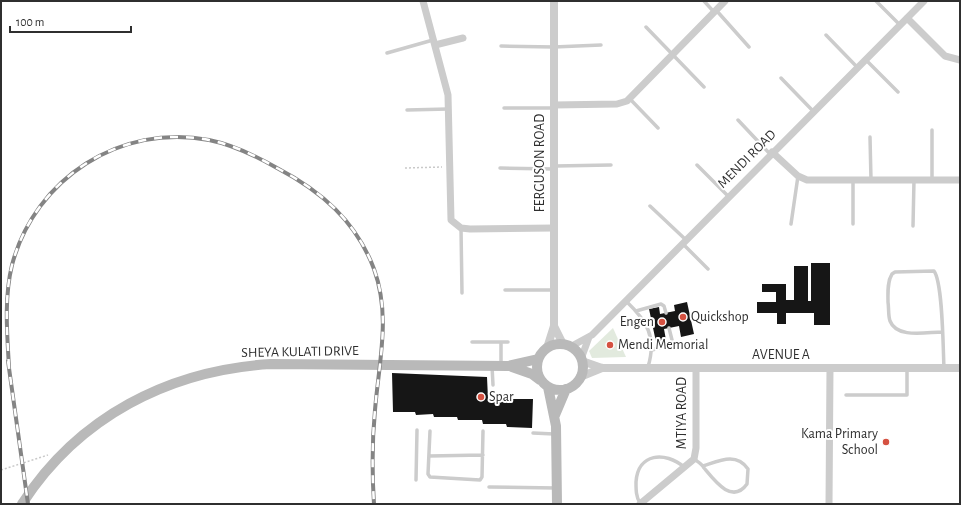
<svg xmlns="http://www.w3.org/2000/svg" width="961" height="505" viewBox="0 0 961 505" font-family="'Alegreya Sans',sans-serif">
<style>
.green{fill:#e2eade}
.building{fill:#161616}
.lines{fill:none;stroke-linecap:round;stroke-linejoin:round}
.path{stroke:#c9c9c9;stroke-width:1.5;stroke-dasharray:2 2;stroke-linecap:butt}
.service{stroke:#ccc;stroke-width:3.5}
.minor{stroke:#ccc;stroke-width:7}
.tertiary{stroke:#ccc;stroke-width:8}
.secondary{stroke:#b9b9b9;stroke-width:10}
.rail-casing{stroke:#848484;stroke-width:4}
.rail{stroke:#fff;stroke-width:2.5;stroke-dasharray:8;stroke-linecap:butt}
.poi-dot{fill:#d55141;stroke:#fff;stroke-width:1.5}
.labels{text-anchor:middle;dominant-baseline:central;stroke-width:4;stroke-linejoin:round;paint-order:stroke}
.street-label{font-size:14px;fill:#2f2f2f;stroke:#fff}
.poi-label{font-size:14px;fill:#2f2f2f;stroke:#fff;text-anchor:start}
</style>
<rect width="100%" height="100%" fill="#fff"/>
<path class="green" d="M613 328 626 357 592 358 589 351Z"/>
<path class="building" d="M811 263H830V325H814V313H786V324H777V313H757V302H776V292H762V284H786V300H794V266H808V301H811Z
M687 302 694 334 681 337 679 326 664 329 666 340 656 342 649 309 659 307 660 314 675 311 674 305Z
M392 373 487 377 488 399H533L532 428 507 427 506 424H483L482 420H458L457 417H434L433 414 416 415 415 412H393Z"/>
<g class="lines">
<path class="path" d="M405 168 442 167
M1 470 48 455"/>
<path class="service" d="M704 1 714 12
M876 1 900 25
M716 10 749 47
M646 27 704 87
M826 35 857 67
M501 46 554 47 601 45
M387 53 433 40
M866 60 898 92
M781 78 813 111
M630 99 658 128
M504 108H554
M407 110 448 109
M738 120 770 154
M932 130V180
M870 137 871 180
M697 165 728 196
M555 166 611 165
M500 168 554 169
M650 206 685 239
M791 224 798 176
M853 224V180
M913 226 914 180
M461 228 462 293
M683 244 708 269
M505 290H554
M626 301C647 321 657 337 648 367
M636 311 661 304 664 306 666 313
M942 332C927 332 897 339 890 321 888 315 889 308 888 302 888 293 887 282 892 274L895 272 934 271C943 283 943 350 944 368
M472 342H508
M501 342V365
M652 350 673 344 669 328
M492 366 493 385
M846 395H907V368
M430 431 428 474 430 477 480 480 482 477 483 431
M533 433 554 434
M429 456 483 455
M694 459C698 462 702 464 704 468 714 480 732 505 747 484L748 469C736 452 719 461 703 466
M416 480 417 430
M489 487 556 488
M640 503C636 497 636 490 636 482 638 453 665 451 684 467"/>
<path class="minor" d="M423 1 448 95 451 220 461 228 470 229 554 228
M907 18 945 56 960 60
M435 45 463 38
M554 105 617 104 627 101 725 1
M772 152 798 176 807 180H960
M570 347 592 335 924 1
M581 359 589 337
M640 504 694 459 696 448V368
M829 504 830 368"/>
<path class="tertiary" d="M554 326 563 344
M547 348 554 326V1
M582 361 602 368H960
M580 377 602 368"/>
<path class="secondary" d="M537 367a23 23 0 1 1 46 0a23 23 0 1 1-46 0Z
M512 367 532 374 540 380
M548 387 556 426 557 504
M555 415 566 389
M22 504C78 417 169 370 271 364L508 366 538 359"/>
<defs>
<path id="rail" d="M8 361 28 504
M9 367C7 333 4 298 12 265 35 178 121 123 209 140 234 145 256 156 277 168 321 191 356 221 374 269 391 316 379 361 375 410 372 441 372 473 374 504"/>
</defs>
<use href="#rail" class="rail-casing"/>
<use href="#rail" class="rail"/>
</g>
<g class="poi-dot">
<circle cx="683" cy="317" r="4"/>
<circle cx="662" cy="322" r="4"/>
<circle cx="610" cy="345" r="4"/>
<circle cx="481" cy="397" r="4"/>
<circle cx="886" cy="442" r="4"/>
</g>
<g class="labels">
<g class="street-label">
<text transform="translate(747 159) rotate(-45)">MENDI ROAD</text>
<text transform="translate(540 163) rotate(-90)">FERGUSON ROAD</text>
<text transform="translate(300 352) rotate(-1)">SHEYA KULATI DRIVE</text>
<text x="781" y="355">AVENUE A</text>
<text transform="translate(682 413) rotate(-90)">MTIYA ROAD</text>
</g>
<g class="poi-label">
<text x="691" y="317">Quickshop</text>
<text x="654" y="322" text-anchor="end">Engen</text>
<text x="618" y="345">Mendi Memorial</text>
<text x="489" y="397">Spar</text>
<text x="878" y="434" text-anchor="end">Kama Primary<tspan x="878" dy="16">School</tspan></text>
</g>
</g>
<rect width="961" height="505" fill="none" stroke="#2f2f2f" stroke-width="4"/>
<path d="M10 26v6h121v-6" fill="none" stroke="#2f2f2f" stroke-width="2"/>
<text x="16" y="26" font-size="12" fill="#2f2f2f" stroke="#ffffff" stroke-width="3" paint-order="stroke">100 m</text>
</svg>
